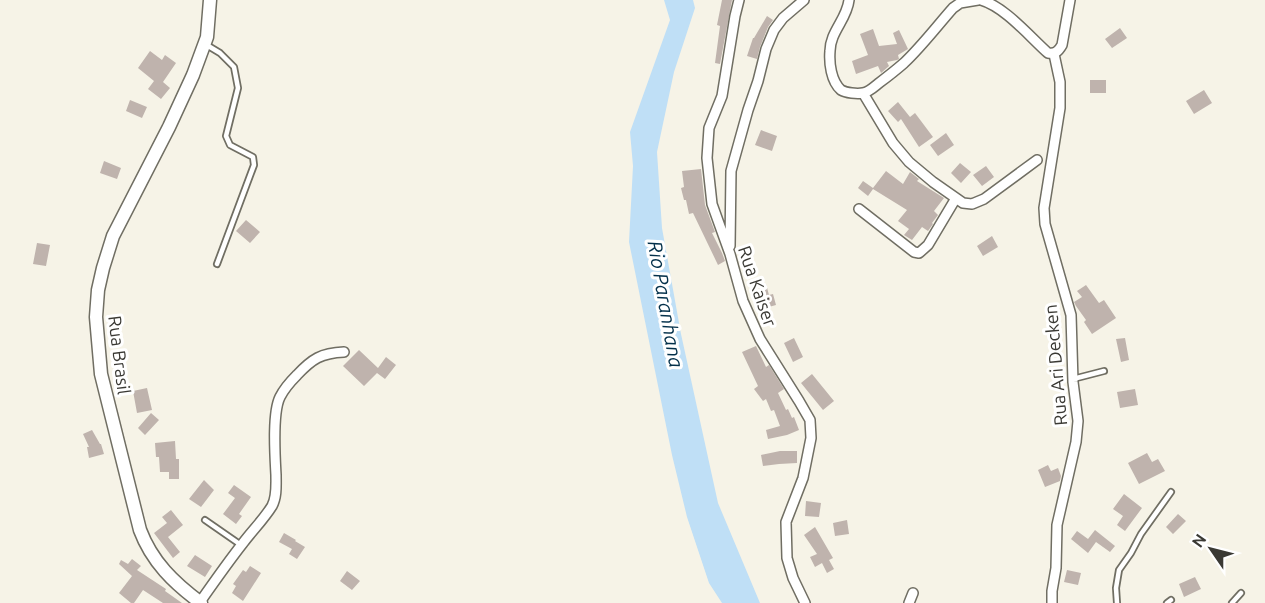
<svg xmlns="http://www.w3.org/2000/svg" width="1265" height="603" viewBox="0 0 1265 603" font-family="Ubuntu,sans-serif">
<style>
.water{fill:#bfdff6}
.building{fill:#bfb3ad}
.lines{fill:none;stroke-linecap:round;stroke-linejoin:round}
.service-casing{stroke:#706e63;stroke-width:8}
.minor-casing{stroke:#706e63;stroke-width:12}
.tertiary-casing{stroke:#706e63;stroke-width:15}
.service{stroke:#fff;stroke-width:4.5}
.minor{stroke:#fff;stroke-width:9}
.tertiary{stroke:#fff;stroke-width:12}
.labels{text-anchor:middle;dominant-baseline:central;stroke-width:6;stroke-linejoin:round;paint-order:stroke}
.street-label{font-size:18px;fill:#3a3934;stroke:#fff}
.water-label{font-size:20px;font-style:italic;fill:#03304a;stroke:#fff}
</style>
<rect width="100%" height="100%" fill="#f6f3e7"/>
<path class="water" d="M664 0H693L695 8 674 72 657 152 662 228 681 334 718 503 760 603H722L709 583 687 517 672 455 629 242 633 166 630 132 670 20Z"/>
<path class="building" d="M722 0H732L720 64 715 63 720 26 717 25Z
M767 16 773 20 768 27 760 47 757 59 747 56 753 38H754Z
M1120 28 1127 38 1112 48 1105 39Z
M873 29 879 46 897 44 893 33 899 30 908 49 898 55 899 59 897 60 887 62 889 66 881 73 878 66 856 74 852 61 868 55 860 34Z
M150 51 162 60 165 55 176 63 163 82 170 88 161 99 148 89 154 81 138 68Z
M1090 80H1106V93H1090Z
M1204 90 1212 103 1194 114 1186 101Z
M130 100 147 107 142 118 126 111Z
M898 102 910 117 915 113 933 137 919 147 901 119 898 122 888 111Z
M761 130 777 136 772 151 755 145Z
M946 133 954 145 938 156 930 145Z
M104 161 121 168 117 179 100 173Z
M960 163 971 172 961 183 951 173Z
M986 166 994 177 982 186 973 175Z
M701 169 705 205 715 232 712 233 722 253 725 261 718 265 693 213 689 214 686 200H684L681 188 684 187 682 171Z
M886 171 903 184 910 172 919 179 917 181 944 198 934 211 938 215 932 223 933 224 928 231 922 227 912 240 904 235 909 229 898 221 907 210 873 189 868 196 858 188 863 181 873 188Z
M246 220 260 232 250 243 236 231Z
M992 236 998 247 983 256 977 246Z
M37 243 50 245 46 266 33 264Z
M766 284 769 295 773 294 776 305 765 308 759 286Z
M1086 285 1099 303 1104 300 1116 318 1092 334 1084 322 1086 320 1076 306 1074 302 1082 297 1077 291Z
M794 338 803 357 793 362 784 343Z
M1125 338 1129 360 1121 362 1116 339Z
M756 346 766 367 769 365 784 389 778 393 786 410 788 409 792 418 794 417 799 430 787 435 768 439 766 430 780 426 774 410 771 411 766 399 763 401 754 389 758 386 742 352Z
M359 350 378 368 386 357 396 365 385 379 377 373 364 386 343 366Z
M812 374 834 401 823 410 801 383Z
M147 388 152 410 137 413 133 391Z
M1135 389 1138 405 1120 408 1117 392Z
M151 413 159 420 145 435 138 428Z
M92 430 100 444H101L104 454 89 458 87 447H89L83 434Z
M175 441 176 459H179V479H169V472H160L159 457H156L155 443Z
M780 451H797V463L779 464 763 466 761 455Z
M1147 453 1152 462 1158 459 1165 471 1139 484 1128 463Z
M1048 465 1051 471 1058 468 1061 476 1060 481 1045 487 1038 470Z
M204 480 214 490 201 507 189 499Z
M234 485 251 497 239 514 242 516 236 524 223 514 235 498 228 493Z
M1124 494 1142 508 1125 531 1117 525 1123 516 1113 509Z
M806 501 821 503 819 517 805 516Z
M171 510 183 525 168 537 180 552 173 558 154 533 167 523 162 517Z
M1178 514 1186 521 1173 534 1166 527Z
M847 520 849 534 835 536 833 523Z
M815 527 833 558 829 560 834 569 827 573 822 563 815 567 810 557 817 554 804 535Z
M1095 530 1115 546 1110 552 1096 542 1088 553 1071 539 1077 531 1088 539Z
M284 533 296 540 295 541 305 547 297 559 289 554 292 549 279 542Z
M195 555 212 566 205 577 187 566Z
M132 559 141 566 137 570 166 589 165 591 182 603H163L143 590 134 603H131L119 593 132 576 119 564 121 560 128 564Z
M250 566 261 573 243 601 232 593 236 586 233 584 243 570 246 572Z
M1067 570 1081 573 1078 585 1064 582Z
M347 571 360 581 352 590 340 581Z
M1195 577 1201 589 1184 597 1179 584Z"/>
<g class="lines">
<defs>
<path id="service" d="M205 44 220 53 234 67 238 88 226 136 230 145 253 157 254 165 217 264
M1073 379 1104 371
M205 520 241 545
M1117 603 1116 588 1119 570 1131 553 1141 534 1171 492
M1167 603 1171 600
M1232 603 1241 593"/>
<path id="minor" d="M739 0 735 16 722 96 709 128 707 158 712 204 730 254 743 301 760 339 799 401 810 420 811 438 803 478 786 522 787 558 793 578 805 603
M849 0C847 19 830 32 830 51 829 63 831 81 841 90 846 93 857 94 863 93 869 92 874 87 879 83 887 77 896 70 904 63 922 46 937 26 953 8L960 3 978 0
M981 0C1005 7 1029 36 1048 53 1055 54 1058 52 1062 45L1070 0
M863 93 893 143 909 162 933 182 963 203 972 204 984 199 1037 160
M859 209 914 252 919 253 928 245 956 198
M730 246 731 171 748 110 758 81 766 49 774 30 783 18 804 0
M200 602C214 582 228 562 243 543 252 531 264 519 272 506 277 497 276 485 276 475 275 456 272 413 280 397 284 389 290 382 297 375 312 359 321 353 344 352
M909 603 913 593
M1052 603V591L1056 568 1057 525 1076 442 1078 421 1073 382 1071 315 1045 224 1044 208 1060 108V82L1054 54"/>
<path id="tertiary" d="M201 603C174 583 152 562 140 530L101 374 96 317 98 290 103 268 113 236 169 127 193 75 207 37 210 0"/>
</defs>
<use href="#service" class="service-casing"/>
<use href="#minor" class="minor-casing"/>
<use href="#tertiary" class="tertiary-casing"/>
<use href="#service" class="service"/>
<use href="#minor" class="minor"/>
<use href="#tertiary" class="tertiary"/>
</g>
<g class="labels">
<g class="street-label">
<text transform="translate(758 286) rotate(71)">Rua Kaiser</text>
<text transform="translate(120 355) rotate(83)">Rua Brasil</text>
<text transform="translate(1055 365) rotate(-95)">Rua Ari Decken</text>
</g>
<g class="water-label">
<text transform="translate(666 304) rotate(80)">Rio Paranhana</text>
</g>
</g>
<g transform="translate(1211 549) rotate(305)" stroke="#ffffff" stroke-width="4.5" paint-order="stroke">
<path d="M0-4.5L10 22L0 15L-10 22Z" fill="#3a3934"/>
<text y="-9" font-size="16" font-weight="bold" text-anchor="middle" fill="#3a3934">N</text>
</g>
</svg>
